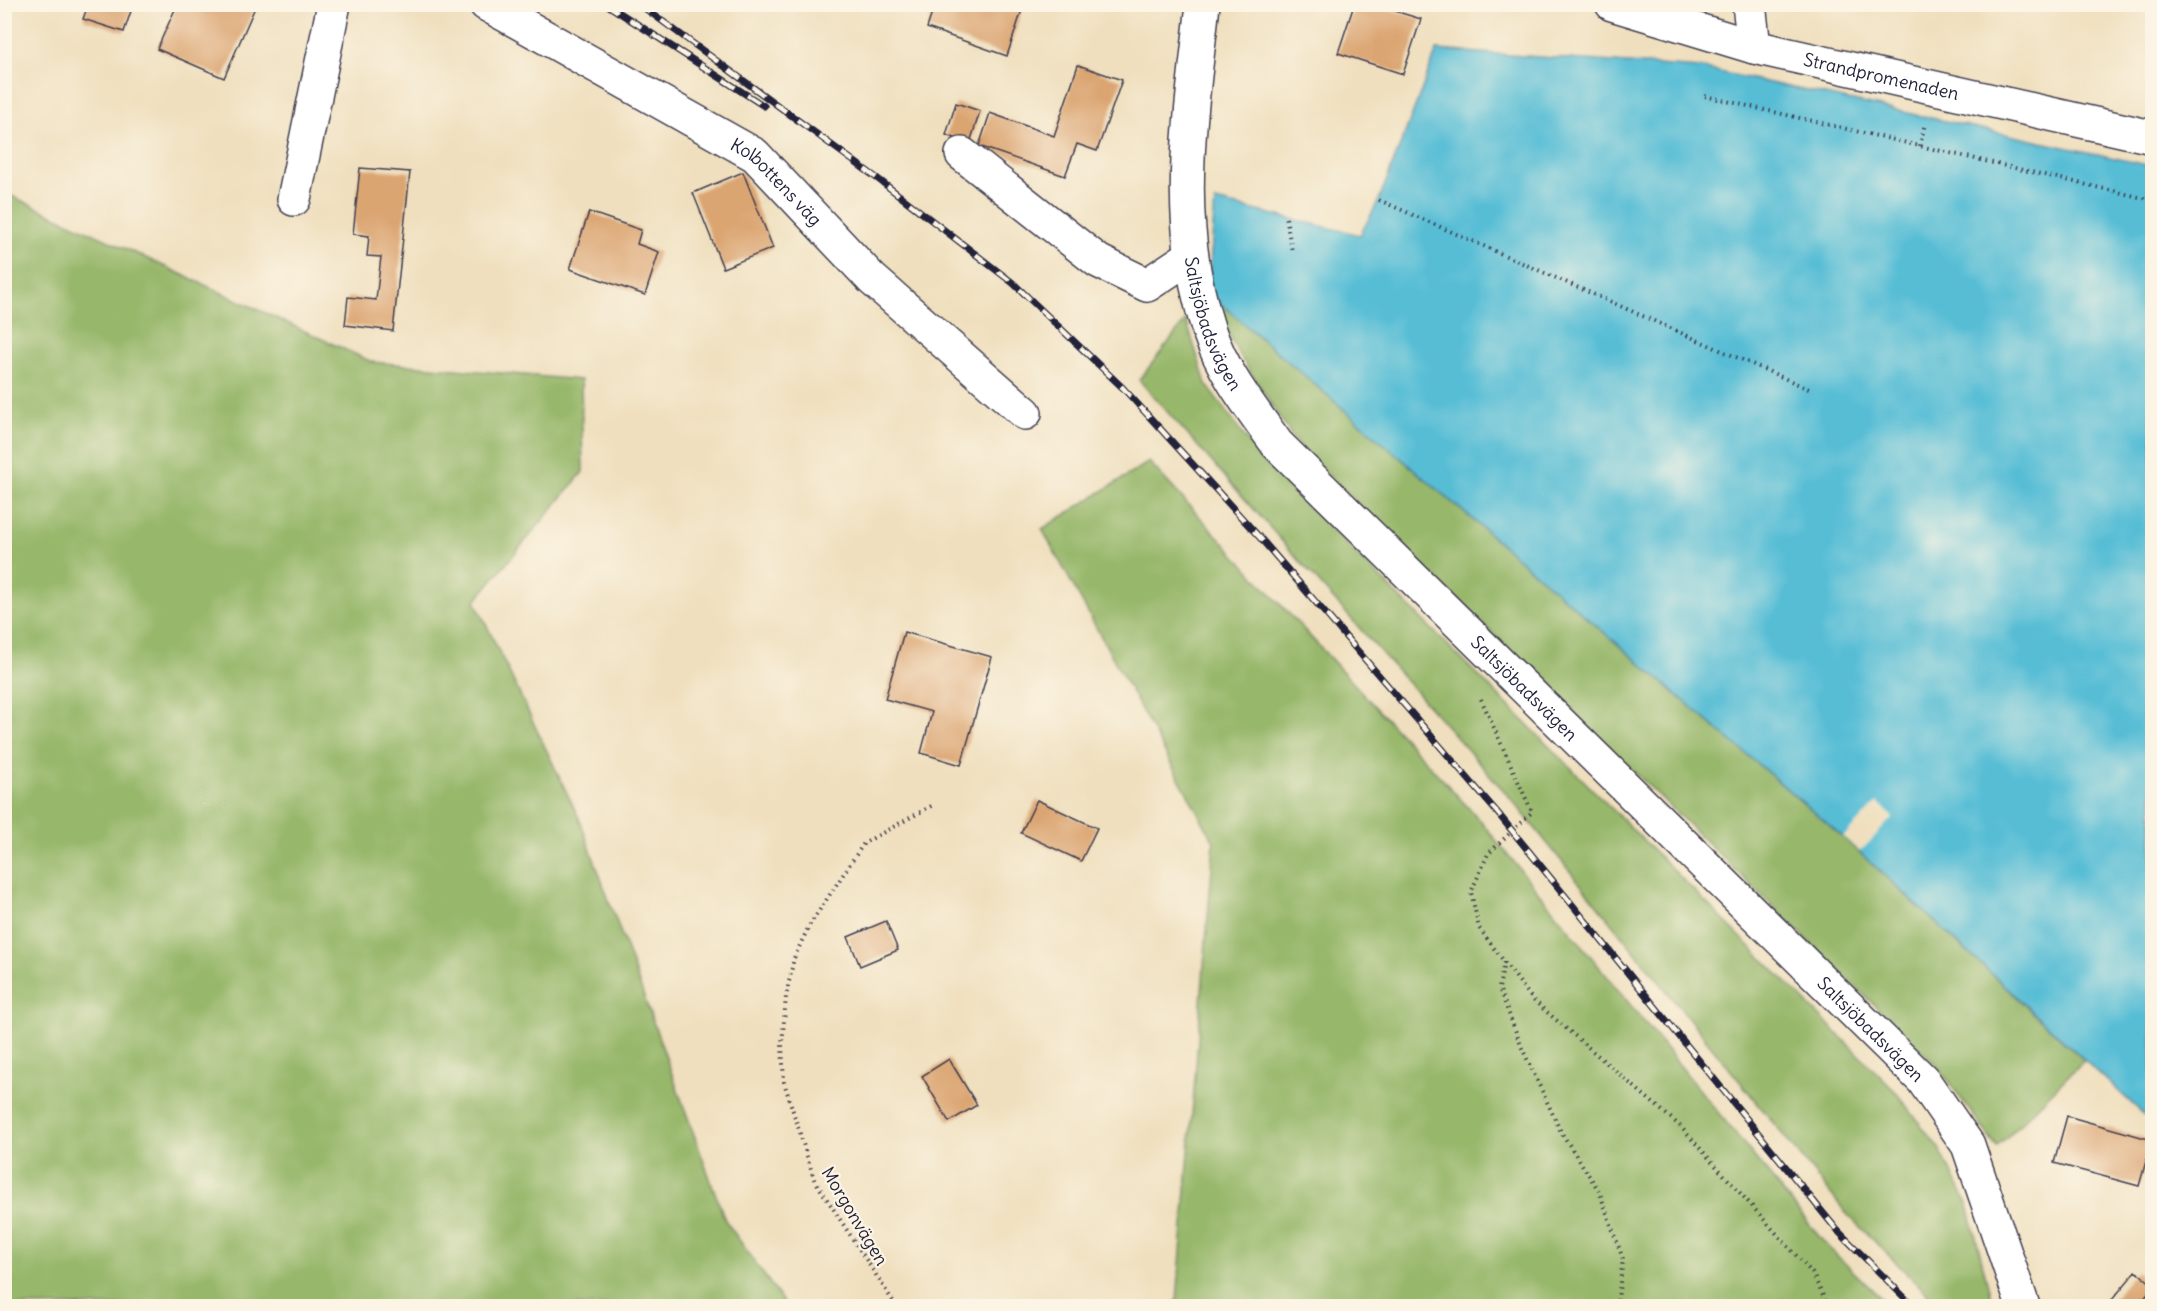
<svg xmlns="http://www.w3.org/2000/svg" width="2157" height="1311" viewBox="0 0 2157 1311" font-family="Delius,sans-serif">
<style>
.forest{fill:#97b76b;stroke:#5c6c53;stroke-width:1.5}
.water{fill:#57bdd5;stroke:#3c7088;stroke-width:1.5}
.pier{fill:#efdfbe}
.building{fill:#dba572}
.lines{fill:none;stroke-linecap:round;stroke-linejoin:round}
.minor-casing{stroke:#413e4f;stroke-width:36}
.path{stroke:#413e4f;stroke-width:4;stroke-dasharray:1.5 4.5;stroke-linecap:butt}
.minor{stroke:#fff;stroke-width:33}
.rail-casing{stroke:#22223b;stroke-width:7}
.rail{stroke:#fcf5e5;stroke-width:4.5;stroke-dasharray:14;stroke-linecap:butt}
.labels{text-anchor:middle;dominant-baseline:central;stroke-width:4.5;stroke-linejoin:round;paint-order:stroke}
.street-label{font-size:18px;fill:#22223b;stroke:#fcf5e5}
</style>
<rect width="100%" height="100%" fill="#fcf5e5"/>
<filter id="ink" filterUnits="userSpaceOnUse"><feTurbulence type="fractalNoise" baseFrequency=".0167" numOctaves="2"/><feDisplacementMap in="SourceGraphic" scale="12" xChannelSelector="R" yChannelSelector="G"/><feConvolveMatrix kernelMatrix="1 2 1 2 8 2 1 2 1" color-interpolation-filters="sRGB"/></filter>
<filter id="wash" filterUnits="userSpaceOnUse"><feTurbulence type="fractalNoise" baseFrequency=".008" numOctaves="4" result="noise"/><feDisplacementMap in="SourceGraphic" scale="24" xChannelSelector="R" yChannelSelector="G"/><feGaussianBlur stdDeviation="1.35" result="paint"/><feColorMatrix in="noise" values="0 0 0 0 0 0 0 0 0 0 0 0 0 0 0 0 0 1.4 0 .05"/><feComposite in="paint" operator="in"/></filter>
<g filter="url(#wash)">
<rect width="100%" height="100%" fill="#efdfbe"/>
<path class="forest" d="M5 193 372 362 581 380 583 472 475 601 579 818 725 1220 786 1306H5Z
M1208 293 1843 837 2084 1060 1997 1147 1936 1065 1297 444 1238 353Z
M1186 320 1206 384 1260 458 1895 1091 1940 1150 1968 1205 1993 1306H1940L1847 1214 1513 801 1139 380Z
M1149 462 1478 818 1827 1246 1889 1306H1167L1177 1301 1214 842 1042 529Z"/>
<path class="water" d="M1437 50 1701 68 2152 166V1122L1843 837 1208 293 1215 201 1360 235 1379 200Z"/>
<path class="pier" d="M1878 802 1893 817 1860 852 1843 837Z"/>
<g id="blocks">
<path class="building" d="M935 4H1006L1022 10 1007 56 927 28Z
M88 5H133L124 32 83 19Z
M177 5H256L224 78 157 49Z
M1354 5H1375L1421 19 1403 74 1338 53Z
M1078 65 1122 80 1097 151 1077 144 1065 176 979 146 990 113 1054 136Z
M956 103 980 111 970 143 946 135Z
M360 168 410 172 393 331 345 325 348 297 376 300 381 257 367 256 369 236 353 234Z
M743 172 773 248 723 268 693 193Z
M589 212 641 230 637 244 659 252 645 295 570 269Z
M904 632 992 657 961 765 921 753 932 712 885 699Z
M1037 800 1097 828 1081 861 1021 833Z
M886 921 898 950 860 966 848 937Z
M949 1059 977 1105 949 1122 922 1076Z
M2067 1116 2152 1140 2139 1186 2054 1163Z
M2136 1271 2152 1284V1289L2138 1306H2118L2111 1301Z"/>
</g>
</g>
<g filter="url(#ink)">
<use href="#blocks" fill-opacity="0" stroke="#413e4f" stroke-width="1.5"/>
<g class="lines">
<defs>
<g id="minor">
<path id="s1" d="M486 4 755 155 872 279 1025 413"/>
<path id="s2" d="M1203 4C1191 118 1172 219 1209 331 1223 373 1252 409 1277 444L1923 1080 1968 1145 2023 1306"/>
<path id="s3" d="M1612 4 1754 47 2152 137"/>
<path d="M1749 4 1754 47"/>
<path d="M962 154 1098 261 1147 285 1189 257"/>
<path d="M294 199 334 4"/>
</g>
</defs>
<use href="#minor" class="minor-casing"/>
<path class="path" d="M1705 96 2152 200
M1920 146 1925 123
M1379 200 1811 390
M1286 218 1292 252
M1481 699 1532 812 1488 854 1471 892 1479 928 1533 1000 1680 1126 1812 1273 1828 1306
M1504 962 1499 988 1522 1048 1561 1132 1599 1191 1623 1259 1617 1306
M896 1306 814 1179 784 1082 782 1045 786 996 794 958 809 926 864 843 935 804"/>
<use href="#minor" class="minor"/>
<defs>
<path id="rail" d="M606 4 764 106
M639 4 878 179 1013 283 1123 388 1262 540 1496 811 1837 1230 1913 1306"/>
</defs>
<use href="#rail" class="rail-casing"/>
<use href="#rail" class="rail"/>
</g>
</g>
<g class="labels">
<g class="street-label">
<text stroke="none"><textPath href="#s3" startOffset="279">Strandpromenaden</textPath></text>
<text stroke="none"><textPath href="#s1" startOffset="342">Kolbottens väg</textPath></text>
<text stroke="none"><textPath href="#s2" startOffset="324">Saltsjöbadsvägen</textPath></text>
<text stroke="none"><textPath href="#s2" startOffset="810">Saltsjöbadsvägen</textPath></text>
<text stroke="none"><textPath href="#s2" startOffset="1296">Saltsjöbadsvägen</textPath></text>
<text transform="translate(855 1216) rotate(59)">Morgonvägen</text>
</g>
</g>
<rect width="2157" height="1311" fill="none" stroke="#fcf5e5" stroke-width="24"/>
</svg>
